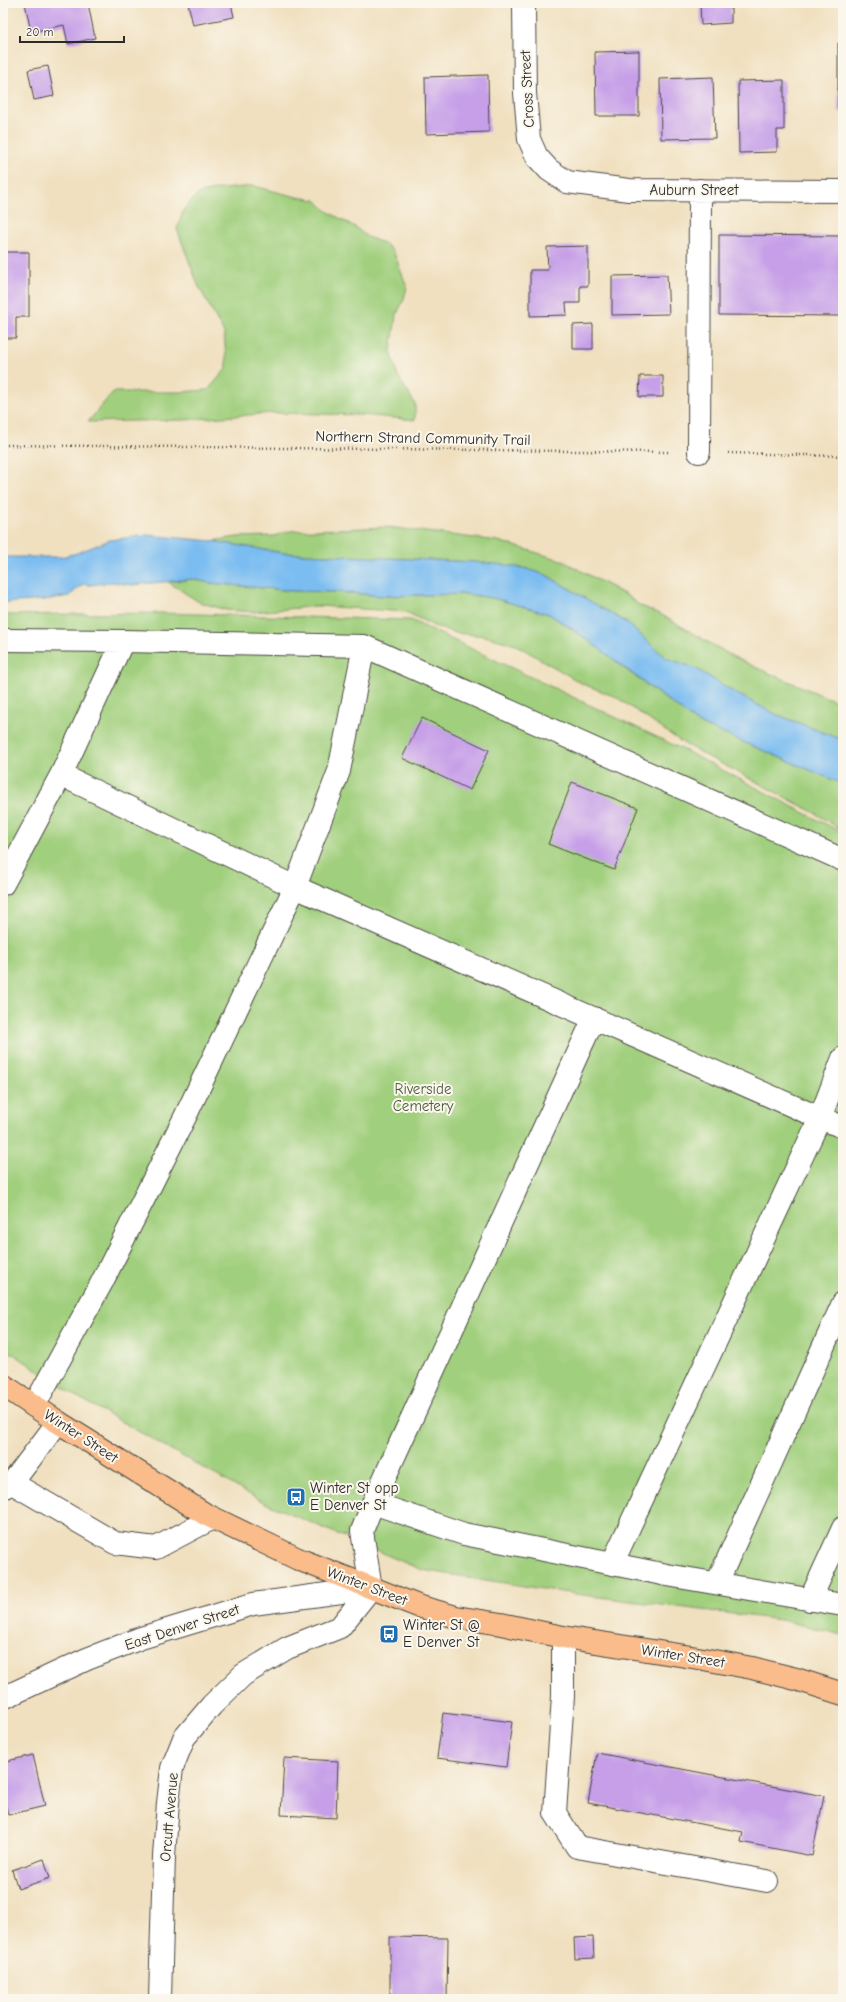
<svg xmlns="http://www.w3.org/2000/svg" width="846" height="2002" viewBox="0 0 846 2002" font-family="'Comic Neue',sans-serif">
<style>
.green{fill:#a0cf7d;stroke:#667d54}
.water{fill:#7cbdf1;stroke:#54748e}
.building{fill:#c69fe8}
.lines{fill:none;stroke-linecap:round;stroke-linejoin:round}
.minor-casing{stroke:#494641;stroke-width:24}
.major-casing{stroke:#494641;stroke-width:24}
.path{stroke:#494641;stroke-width:2.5;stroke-dasharray:1 3;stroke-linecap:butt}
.minor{stroke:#fff;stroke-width:22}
.major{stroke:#f9bc8a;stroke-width:22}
.labels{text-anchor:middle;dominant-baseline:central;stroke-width:4;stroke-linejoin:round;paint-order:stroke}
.street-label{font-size:15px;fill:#2b2b2b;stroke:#fbf7ec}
.park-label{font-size:15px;fill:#4e5c44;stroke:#fbf7ec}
.poi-label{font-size:15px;fill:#2b2b2b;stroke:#fbf7ec;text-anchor:start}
</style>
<rect width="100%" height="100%" fill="#fbf7ec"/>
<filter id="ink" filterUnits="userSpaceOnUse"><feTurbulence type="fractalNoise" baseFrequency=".025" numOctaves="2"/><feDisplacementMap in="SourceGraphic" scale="8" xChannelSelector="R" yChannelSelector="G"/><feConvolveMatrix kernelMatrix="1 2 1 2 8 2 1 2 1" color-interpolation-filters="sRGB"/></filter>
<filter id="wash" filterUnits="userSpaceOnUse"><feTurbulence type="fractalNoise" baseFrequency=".012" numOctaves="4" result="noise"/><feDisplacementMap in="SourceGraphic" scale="16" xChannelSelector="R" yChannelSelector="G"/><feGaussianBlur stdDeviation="0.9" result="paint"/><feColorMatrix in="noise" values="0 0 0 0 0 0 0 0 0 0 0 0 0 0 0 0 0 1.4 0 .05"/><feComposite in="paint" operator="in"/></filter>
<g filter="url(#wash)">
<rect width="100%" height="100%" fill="#f0e0c0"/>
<path class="green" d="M254 186 297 197 316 200 327 211 355 227 367 237 386 244 394 253 407 287 404 299 396 316 391 351 398 376 415 404V420L362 415 274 413 184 420 88 422 113 392H180L208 390 227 368 224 333 198 285 177 229 184 209 199 193 221 189Z
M387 527 498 541 561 560 626 595 639 605 660 614 732 656 757 668 843 704V740L775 714 735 693 695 668 666 658 627 623 546 575 527 569 474 562 283 553 212 541 237 537 274 536 290 531Z
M193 579 210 583 295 591 337 592 384 596 465 594 493 598 549 614 601 649 625 669 698 723 843 784V831L815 813 686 745 616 697 583 684 516 645 485 636 456 633 434 626 406 612 320 606 254 612 226 610 199 602 168 582Z
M159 613 411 620 684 750 843 833V1635L781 1620 575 1594 422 1570 265 1503 76 1396 3 1347V615Z"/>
<path class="water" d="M147 535 212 541 283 553 474 562 505 565 527 569 546 575 627 623 666 658 695 668 735 693 775 714 843 740V784L698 723 573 629 549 614 493 598 465 594 384 596 337 592 295 591 210 583 193 579 132 585 112 582 91 585 83 584 69 596 45 600 3 603V557H61L77 553 110 540Z"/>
<g id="blocks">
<path class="building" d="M25 3H88L95 38 68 44 64 25 31 32Z
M149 3H159V4L149 6Z
M188 3H231L234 17 193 25Z
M700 3H731V23L701 25Z
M838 43H843V110L838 111Z
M639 51V116H596L595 52Z
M48 66 54 96 34 100 28 70Z
M488 75 489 132 426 134 425 77Z
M713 77 715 138 661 139 660 79Z
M784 80V130H777V152L739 153 738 81Z
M719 235 843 236V316L719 315Z
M588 246V286H580V303H566L567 315 530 316V270H548L547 247Z
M3 252H29V317H16V338H3Z
M667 275 669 314 612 315V276Z
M593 324V349H573V325Z
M640 376H663V397H639Z
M422 718 489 750 470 790 402 758Z
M572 782 638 808 614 870 548 844Z
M443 1713 512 1722 506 1767 437 1758Z
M597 1753 824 1796 812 1856 741 1842 743 1832 588 1803Z
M33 1755 45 1806 8 1815 3 1795V1762Z
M284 1758 338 1761 336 1818 281 1815Z
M44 1859 50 1878 18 1889 12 1870Z
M390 1937 448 1938 447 1999H390Z
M593 1937 594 1958 575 1959 574 1938Z"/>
</g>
</g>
<g filter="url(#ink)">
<use href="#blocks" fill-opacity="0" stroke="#494641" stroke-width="1"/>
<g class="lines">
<defs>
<path id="minor" d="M524 3 525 93 529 139 537 157 549 170 567 182 629 190 843 191
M699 452 700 190
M3 640 123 641 61 775 3 884
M123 641 364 646 843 860
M61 775 295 887 339 771 364 646
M34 1406 101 1284 185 1117 295 887 820 1118 843 1058
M12 1483 115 1543 156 1548 213 1518
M3 1488 12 1483 58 1422
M373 1503 594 1018
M612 1564 820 1118 843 1127
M717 1583 843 1303
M371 1588 362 1531 373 1503 464 1534 667 1575 843 1605
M810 1600 843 1528
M563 1637V1696L555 1813 577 1847 767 1881
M3 1698 87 1659 141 1638 253 1604 371 1588
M160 1999 164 1856 168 1803 172 1768 184 1738 212 1705 243 1675 287 1648 340 1627 371 1588"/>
<path id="major" d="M3 1385 58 1422 205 1514 298 1559 418 1606 456 1617 501 1624 563 1637 698 1658 752 1668 796 1679 843 1694"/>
</defs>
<use href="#minor" class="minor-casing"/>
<use href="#major" class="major-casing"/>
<path class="path" d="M3 445 671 452
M728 453 843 456"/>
<use href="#minor" class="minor"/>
<use href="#major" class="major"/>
</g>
</g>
<defs>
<symbol id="bus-square" viewBox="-11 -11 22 22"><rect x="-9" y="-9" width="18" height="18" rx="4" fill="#1f6fb2" stroke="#fbf7ec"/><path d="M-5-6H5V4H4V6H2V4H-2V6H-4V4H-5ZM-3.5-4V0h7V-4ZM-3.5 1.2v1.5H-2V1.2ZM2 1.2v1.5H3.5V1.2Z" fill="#fff"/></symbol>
</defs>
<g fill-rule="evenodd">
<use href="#bus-square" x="285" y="1486" width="22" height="22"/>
<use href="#bus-square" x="378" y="1623" width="22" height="22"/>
</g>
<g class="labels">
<g class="street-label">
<text transform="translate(527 89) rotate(-93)">Cross Street</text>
<text x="694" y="190">Auburn Street</text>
<text transform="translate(423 438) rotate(1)">Northern Strand Community Trail</text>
<text transform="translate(81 1436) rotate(33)">Winter Street</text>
<text transform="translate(367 1586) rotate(21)">Winter Street</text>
<text transform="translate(182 1627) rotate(-18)">East Denver Street</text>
<text transform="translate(683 1656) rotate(9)">Winter Street</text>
<text transform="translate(169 1817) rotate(-85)">Orcutt Avenue</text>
</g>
<g class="park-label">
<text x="423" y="1089">Riverside<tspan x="423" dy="17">Cemetery</tspan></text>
</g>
<g class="poi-label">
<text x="310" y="1488">Winter St opp<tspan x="310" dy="17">E Denver St</tspan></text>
<text x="403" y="1625">Winter St @<tspan x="403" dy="17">E Denver St</tspan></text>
</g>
</g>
<rect width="846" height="2002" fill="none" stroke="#fbf7ec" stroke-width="16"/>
<path d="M20 36v6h104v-6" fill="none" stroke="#2b2b2b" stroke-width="2"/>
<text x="26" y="36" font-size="12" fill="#2b2b2b" stroke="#fbf7ec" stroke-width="3" paint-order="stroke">20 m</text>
</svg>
